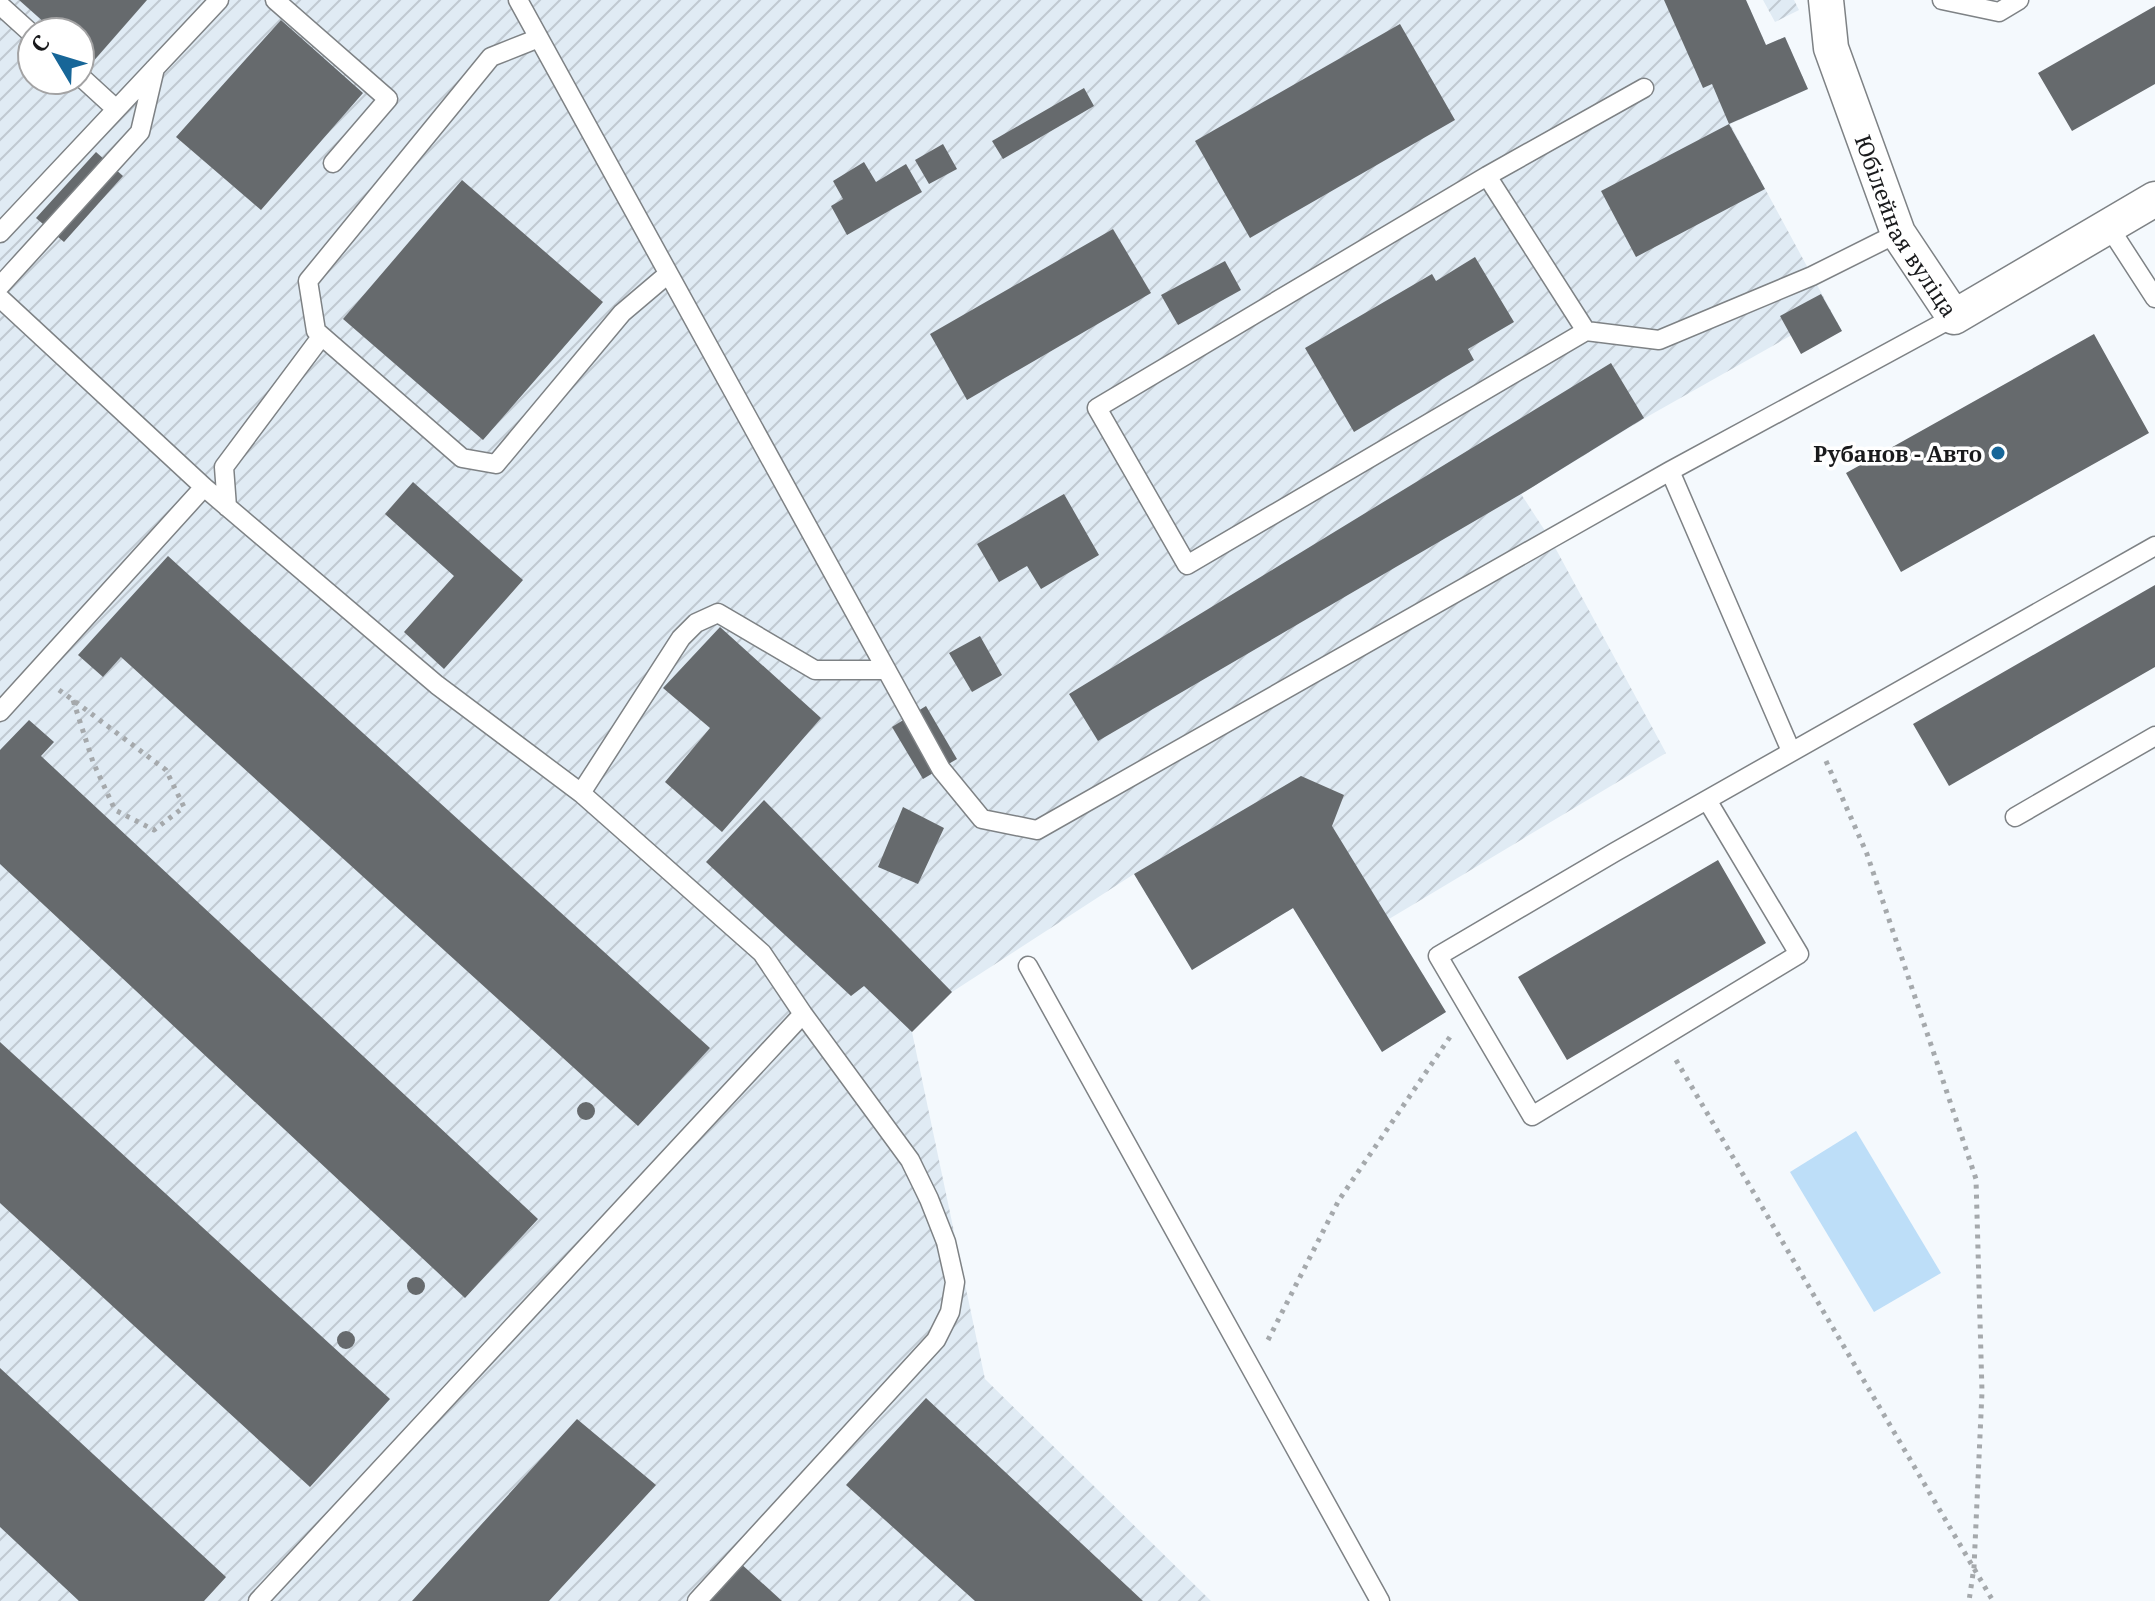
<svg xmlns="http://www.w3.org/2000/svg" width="2155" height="1601" viewBox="0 0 2155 1601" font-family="'Noto Serif',serif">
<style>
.industrial{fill:url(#industrial-furrows);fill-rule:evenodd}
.garden{fill:#bddef8}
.building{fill:#666a6d}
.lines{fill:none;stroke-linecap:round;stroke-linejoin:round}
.lane-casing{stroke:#7e8285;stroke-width:21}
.street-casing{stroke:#7e8285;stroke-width:37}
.path{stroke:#a5a9ac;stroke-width:5;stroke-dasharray:4 6;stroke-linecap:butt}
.lane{stroke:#fff;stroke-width:18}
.street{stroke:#fff;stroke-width:34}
.poi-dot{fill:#176698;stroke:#fff;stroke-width:3}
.labels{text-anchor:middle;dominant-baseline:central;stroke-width:7;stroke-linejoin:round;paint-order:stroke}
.street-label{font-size:22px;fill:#191a1c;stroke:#fff}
.poi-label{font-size:22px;font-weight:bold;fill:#191a1c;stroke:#fff;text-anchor:end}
</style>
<defs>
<pattern id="industrial-furrows" width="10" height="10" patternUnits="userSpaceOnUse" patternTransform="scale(2)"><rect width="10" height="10" fill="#e0ebf4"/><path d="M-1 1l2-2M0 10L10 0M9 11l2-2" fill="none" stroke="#c0c9d1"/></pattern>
</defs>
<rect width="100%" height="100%" fill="#f4f9fd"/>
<path class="industrial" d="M0 0H1746L1766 45 1785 37 1808 89 1730 124 1842 331 1790 336 1645 418 1521 494 1551 540 1666 753 1389 919 1446 1012 1382 1052 1293 908 1192 970 1134 874 952 992 912 1032 985 1379 1211 1601H0ZM32 32H80V80H32Z
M1763 0H1794L1799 10 1775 22Z"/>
<path class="garden" d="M1856 1131 1941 1273 1874 1312 1790 1172Z"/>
<path class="building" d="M19 0H147L91 64 80 54V32H55Z
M1664 0H1746L1766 45 1785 37 1808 89 1729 124 1765 189 1636 257 1601 191 1729 124 1712 84 1703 88Z
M2155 6V84L2072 131 2038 73Z
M281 20 363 93 261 210 176 137Z
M1400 24 1455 120 1250 238 1195 141Z
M1084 88 1094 106 1003 159 992 141Z
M943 144 957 169 929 184 915 160Z
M96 152 123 176 64 242 36 218Z
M864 162 876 182 906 164 922 192 847 235 831 206 843 199 833 181Z
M462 180 603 302 483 440 343 319Z
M1113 229 1151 293 967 400 930 334Z
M1475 257 1514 322 1468 349 1474 360 1354 432 1305 348 1432 274 1436 281Z
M1225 261 1241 290 1178 325 1161 295Z
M1821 294 1842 331 1801 354 1780 316Z
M2094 334 2149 433 1901 572 1846 473Z
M1611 363 1644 418 1521 494 1098 741 1069 694Z
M413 482 523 580 444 669 404 632 454 576 385 514Z
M1064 494 1099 555 1041 589 1027 566 999 582 977 544Z
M168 556 710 1048 638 1126 121 657 103 677 78 655Z
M2155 585V667L1949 786 1913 724Z
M720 627 821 718 722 832 665 782 710 728 663 688Z
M980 636 1002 675 972 692 949 653Z
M926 706 957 759 923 779 892 727Z
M29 720 54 742 41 756 538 1219 465 1298 0 864V750Z
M1301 776 1344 795 1332 826 1446 1012 1382 1052 1293 908 1192 970 1134 874Z
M764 800 952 992 912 1032 864 986 851 996 706 862Z
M903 807 944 828 918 884 878 867Z
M1718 860 1766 943 1567 1060 1518 977Z
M0 1042 390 1399 310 1487 0 1203Z
M577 1111a9 9 0 1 1 18 0a9 9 0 1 1-18 0Z
M407 1286a9 9 0 1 1 18 0a9 9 0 1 1-18 0Z
M337 1340a9 9 0 1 1 18 0a9 9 0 1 1-18 0Z
M0 1368 226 1577 204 1601H79L0 1527Z
M926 1398 1143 1601H975L846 1485Z
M577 1419 656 1485 549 1601H412Z
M739 1562 782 1601H704Z"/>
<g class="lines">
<defs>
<path id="lane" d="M275 0 388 99 333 163
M518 0 941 769 982 819 1037 830 1670 471 1954 317
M1942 0 1999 12 2019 0
M0 5 32 34
M539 38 491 57 308 281 316 331 462 458 496 464 622 313 668 274
M80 76 116 109
M1487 176 1644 88
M2109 227 2155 298
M0 233 219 0
M0 286 140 132 155 68
M0 298 204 487 437 685 581 793 762 953 803 1014 910 1160 929 1199 946 1242 955 1282 950 1312 936 1340 697 1601
M1586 331 1187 565 1097 408 1487 176 1586 331 1659 340 1812 276 1898 233
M1670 471 1791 751
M227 507 224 467 321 337
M0 712 204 487
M581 793 681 638 696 623 718 613 815 670H886
M1707 800 1799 954 1532 1116 1438 956 1615 852 2155 546
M2015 817 2155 736
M1028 966 1380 1601
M258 1601 803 1014"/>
<g id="street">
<path id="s1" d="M1826 0 1831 48 1898 233 1954 317 2155 199"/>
</g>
</defs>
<use href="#lane" class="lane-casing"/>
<use href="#street" class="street-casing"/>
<path class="path" d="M59 690 73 700 166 770 184 807 154 830 115 810 93 762 73 700
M1826 761 1867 854 1976 1179 1982 1392 1974 1567 1969 1601
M1676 1060 1993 1601
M1268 1340 1339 1200 1452 1034"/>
<use href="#lane" class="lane"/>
<use href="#street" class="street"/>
</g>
<circle class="poi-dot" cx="1998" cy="453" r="8"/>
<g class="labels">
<g class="street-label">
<text stroke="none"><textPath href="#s1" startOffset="242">Юбілейная вуліца</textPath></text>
</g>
<g class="poi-label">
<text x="1982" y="453">Рубанов - Авто</text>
</g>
</g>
<g transform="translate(56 56) rotate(308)"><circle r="38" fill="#ffffff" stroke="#a3a3a4" stroke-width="2"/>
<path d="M0-6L14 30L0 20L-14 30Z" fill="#176698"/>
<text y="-12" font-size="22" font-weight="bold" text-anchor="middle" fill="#191a1c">С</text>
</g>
</svg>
